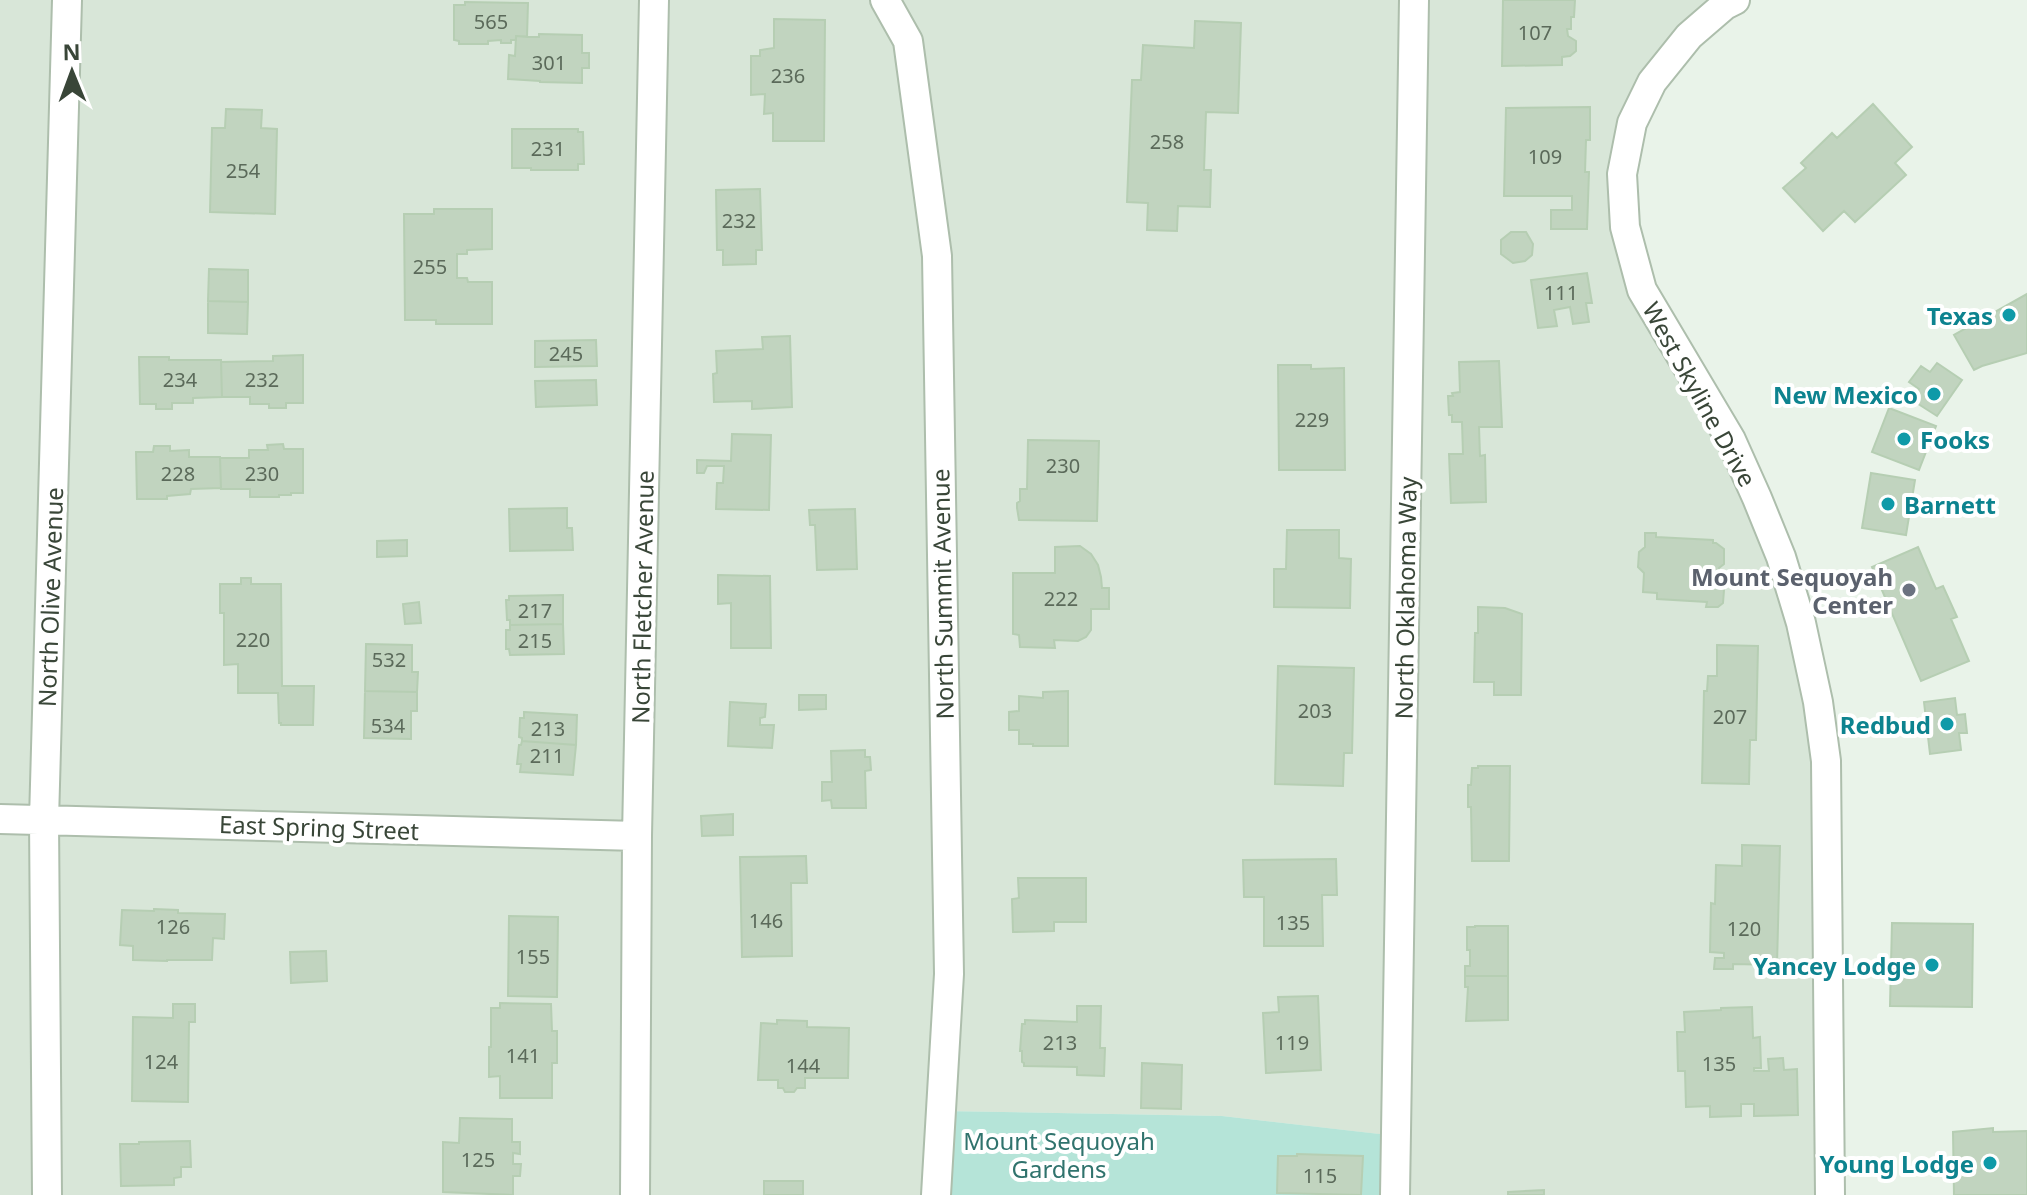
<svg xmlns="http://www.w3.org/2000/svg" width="2027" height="1195" viewBox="0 0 2027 1195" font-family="'Noto Sans',sans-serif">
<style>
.residential{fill:#d8e6d8}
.green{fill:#b5e4d8}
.building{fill:#c1d4bf;stroke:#b6ceb3;stroke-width:2}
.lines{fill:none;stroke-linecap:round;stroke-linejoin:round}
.street-casing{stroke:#adbeac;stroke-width:32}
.street{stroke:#fff;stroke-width:28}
.culture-dot{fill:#0f9aa8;stroke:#fff;stroke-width:3}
.worship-dot{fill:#6b7280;stroke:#fff;stroke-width:3}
.labels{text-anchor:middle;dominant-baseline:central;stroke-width:8;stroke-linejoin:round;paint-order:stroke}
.number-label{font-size:20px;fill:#5b6a5a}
.culture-label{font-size:24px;font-weight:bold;fill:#0d838f;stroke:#fff;text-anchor:end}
.street-label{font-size:24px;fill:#394638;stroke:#fff}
.worship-label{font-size:24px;font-weight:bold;fill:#5b616d;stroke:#fff;text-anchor:end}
.park-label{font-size:24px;fill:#30736d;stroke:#fff}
</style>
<rect width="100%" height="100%" fill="#e9f3e9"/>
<path class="residential" d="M0 0H1735L1652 82 1625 227 1731 440 1818 702 1830 1195H1395L1396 1136 1222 1116 941 1111 936 1195H0Z"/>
<path class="green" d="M941 1111 1222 1116 1397 1136 1395 1195H936Z"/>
<path class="building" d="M1503 0H1575L1574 17H1571V29H1567L1568 36 1576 41V51L1570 56 1562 57V65L1502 66Z
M465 2 528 3 527 37 516 36V40H511V43H501V40L488 41V44H459V41L454 40V5H465Z
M774 19 825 20 824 141H773V113L764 114 765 94 751 95V56H760V50L774 48Z
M1195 21 1241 23 1238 113 1206 112 1204 170H1211L1210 207 1178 206 1177 231 1147 230 1148 203 1127 202 1132 80H1141L1143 45 1194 48Z
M539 34 582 35V53H589V68H582V83L540 82V81L508 79 509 55 515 56 516 36 539 37Z
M1873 104 1912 147 1895 163 1906 175 1855 222 1844 211 1823 231 1783 188 1806 168 1801 163 1832 133 1837 138Z
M1590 107V140H1586L1585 172H1589L1587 229H1551V210H1572V196H1504L1506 108Z
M226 109 262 110 261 128 277 129 275 214 210 212 212 128H225Z
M512 129H578V132H583L584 164H578V170H531V168H512Z
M760 189 762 250H756V264L723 265V250H717L716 190Z
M434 209H492V249L467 250V254H457V278H467L468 282H492V324H436V320H405L404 214H434Z
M1511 232H1526L1533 244 1532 255 1525 261 1513 263 1501 254V240Z
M209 269 248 270V302L208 301Z
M1587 273 1592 303H1586L1589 322 1573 324 1570 307 1554 310 1557 326 1538 328 1531 280Z
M2027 294V353L1982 366 1974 370 1954 335Z
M208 301 248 302 247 334 208 333Z
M790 336 792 407 752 409V401L714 402 713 374 717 373 716 351 763 349 762 337Z
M596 340 597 366 535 367V341Z
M303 355V403H286V408H269V404H250V397H222L221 362 273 361V356Z
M139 357H169V360H221L222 397 193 398V403H172V409H156V404H140Z
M1499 361 1502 427H1479L1480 456 1485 455 1486 502 1451 503 1449 454H1463L1462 422H1452V415H1449L1448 396H1453L1452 393 1460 392 1459 362Z
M1937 363 1962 380 1937 416 1912 400 1919 389 1909 382 1921 366 1930 372Z
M1278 365H1311V369L1344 368 1345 470H1279Z
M596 380 597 405 536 407 535 381Z
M1889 408 1936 426 1919 470 1872 452Z
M732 434 771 435 769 510 716 509 717 483H723L724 466H707L704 473H697V460L731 461Z
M1028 440 1099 441 1097 521 1019 520 1017 508V503L1020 501V489H1027Z
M283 444 284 449H303V493H291V495H279V497H250V489H221L220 458H249V450H268L267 445Z
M154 446H170V451L189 450V457H220L221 488 191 489 190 494 167 496V499H137L136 452H153Z
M1871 473 1915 480 1906 535 1862 528Z
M567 508V528H572L573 550 510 551 509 509Z
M855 509 857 569 817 570 815 525H810L809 510Z
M1287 530H1339V558L1351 559 1350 608 1274 607V569H1286Z
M1645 533H1656V537L1713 540V543H1716L1724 549V564L1719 568 1718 584 1724 590 1723 603 1718 607H1706L1707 602 1657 599V593L1643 592 1644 573 1638 567 1639 552 1645 547Z
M407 540V556L377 557V541Z
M1080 546 1091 554 1098 565 1101 577 1102 588H1109V609H1091V630L1086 637 1078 641 1054 640 1055 648 1020 647 1019 635 1013 634V573H1055V547Z
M1918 547 1936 589 1943 586 1957 617 1951 619 1969 661 1921 681 1872 567Z
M718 575 770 576 771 648H731V603L718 604Z
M241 578H251V584H281L282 686H314L313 725H281V723H279L278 693H238V664L224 665V613H220V584H241Z
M563 595V624L510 625V620H507L506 600H509V596Z
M419 602 421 623 405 624 403 604Z
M1478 607 1505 608 1522 614 1521 695H1494V682H1474L1475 633H1478Z
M563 624 564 654 510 655 509 649H506V630H510V625Z
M366 644 412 645V672H418L417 692 365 691Z
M1717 645 1758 646 1756 740H1750L1749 784 1702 783 1704 691H1707L1708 676H1717Z
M1278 666 1354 668 1352 753H1344L1343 786 1275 784Z
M365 691 417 692V711H411V739L364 738Z
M1068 691V746H1033V744H1019V730H1009V712L1019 711V696L1043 698V692Z
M799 695H826V709L799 710Z
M1955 698 1957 715 1965 714 1967 733H1959L1961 750 1930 754 1924 702Z
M730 702 766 704 765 717 760 718V725H774L772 748 728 746Z
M524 712 577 715 576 745 522 741V738L519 737 520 718H524Z
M522 741 576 745 573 775 520 772 521 764H517L519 745H521Z
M865 750V757H870L871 770 865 771 866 808H832L831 800 822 801V782H832L831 751Z
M1478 766H1510L1509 861H1472L1471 807H1468V785H1471L1472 768H1478Z
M733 814V835L702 836 701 816Z
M1742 845 1780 846 1777 965 1733 964V969H1714L1715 958H1724V953L1710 952 1711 903 1715 904 1716 865 1742 866Z
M806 856 807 883H791L792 956 742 957 740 857Z
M1336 859 1337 895H1322L1323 946H1264V897H1244L1243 860Z
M1018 878H1086V922H1054V931L1013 932 1012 899 1019 898Z
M154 909 178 910V913L225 914 224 939 213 938 212 960H167V961L133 960V946L120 945 122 910 154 911Z
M509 916 558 917 557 997 508 996Z
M1892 923 1973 924 1972 1007 1890 1006Z
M1475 926H1508V976H1465V966H1470V950H1467V927H1475Z
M326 951 327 981 291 983 290 952Z
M1465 976H1508V1020L1466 1021 1468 987H1465Z
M1318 996 1321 1070 1266 1073 1263 1013 1279 1012 1278 997Z
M500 1003 551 1004 552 1031H557V1063H552V1098H500V1076L489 1077V1047H491V1008H500Z
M173 1004H195V1022H189L188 1102 132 1101 133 1017 173 1018Z
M1077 1006H1101L1100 1048H1105L1104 1076 1077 1075V1067L1024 1066V1063L1022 1062V1051H1020L1022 1024H1025V1020L1077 1022Z
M1752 1007 1753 1038 1760 1037 1761 1068H1754V1071H1769L1768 1059 1783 1058 1784 1070 1797 1069 1798 1115 1754 1116V1104H1741V1116L1710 1117V1106L1686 1107 1685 1071H1678L1677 1032H1685L1684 1012 1721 1010V1008Z
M777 1020 807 1021V1027L849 1028 848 1078H805V1088H797L794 1092H785L783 1088H778V1080H758L761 1023 777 1024Z
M1142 1063 1182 1065 1181 1109 1141 1108Z
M460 1118 512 1119V1142H520V1154L513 1153V1164H521L520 1176H513V1195L443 1192V1142L459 1143Z
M1993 1128V1132L2027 1131V1195H1954L1953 1132Z
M190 1141 191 1167H181V1177L174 1178V1185L121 1186 120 1144H139V1142Z
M1297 1154 1363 1156 1361 1195 1277 1193 1278 1156H1297Z
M764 1181H803V1195H764Z
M1544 1190V1195H1508V1192Z"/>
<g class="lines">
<defs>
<path id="street" d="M885 0 908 41 937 256 949 974 936 1195
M1735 0 1725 5 1689 36 1652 82 1632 123 1622 174 1625 227 1642 290 1731 440 1757 498 1781 557 1801 623 1818 702 1826 761 1830 1195
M0 819 637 836
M47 1195 44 820 67 0
M635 1195 637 836 654 0
M1395 1195 1414 0"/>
</defs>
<use href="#street" class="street-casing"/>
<use href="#street" class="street"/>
</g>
<g class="culture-dot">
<circle cx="2009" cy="315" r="8"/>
<circle cx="1934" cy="394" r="8"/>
<circle cx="1904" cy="439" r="8"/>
<circle cx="1888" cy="504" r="8"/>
<circle cx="1947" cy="724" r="8"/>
<circle cx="1932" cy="965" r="8"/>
<circle cx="1990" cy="1163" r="8"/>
</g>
<circle class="worship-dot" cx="1909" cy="590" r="8"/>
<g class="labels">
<g class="number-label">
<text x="491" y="21">565</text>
<text x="1535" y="32">107</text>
<text x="549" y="62">301</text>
<text x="788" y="75">236</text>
<text x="1167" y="141">258</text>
<text x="548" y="148">231</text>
<text x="1545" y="156">109</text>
<text x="243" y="170">254</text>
<text x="739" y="220">232</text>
<text x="430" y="266">255</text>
<text x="1561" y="292">111</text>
<text x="566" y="353">245</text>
<text x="180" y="379">234</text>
<text x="262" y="379">232</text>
<text x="1312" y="419">229</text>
<text x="1063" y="465">230</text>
<text x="178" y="473">228</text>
<text x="262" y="473">230</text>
<text x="1061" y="598">222</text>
<text x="535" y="610">217</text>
<text x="253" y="639">220</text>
<text x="535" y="640">215</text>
<text x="389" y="659">532</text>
<text x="1315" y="710">203</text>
<text x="1730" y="716">207</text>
<text x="388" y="725">534</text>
<text x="548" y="728">213</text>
<text x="547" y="755">211</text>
<text x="766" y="920">146</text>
<text x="1293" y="922">135</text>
<text x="173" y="926">126</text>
<text x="1744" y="928">120</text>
<text x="533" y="956">155</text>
<text x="1060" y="1042">213</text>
<text x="1292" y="1042">119</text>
<text x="523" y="1055">141</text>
<text x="161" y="1061">124</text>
<text x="1719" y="1063">135</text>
<text x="803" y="1065">144</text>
<text x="478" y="1159">125</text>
<text x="1320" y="1175">115</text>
</g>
<g class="culture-label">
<text x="1993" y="315">Texas</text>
<text x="1918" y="394">New Mexico</text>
<text x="1920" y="439" text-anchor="start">Fooks</text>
<text x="1904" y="504" text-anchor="start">Barnett</text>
<text x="1931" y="724">Redbud</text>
<text x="1916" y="965">Yancey Lodge</text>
<text x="1974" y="1163">Young Lodge</text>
</g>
<g class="street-label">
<text transform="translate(1700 394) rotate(61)">West Skyline Drive</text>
<text transform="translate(942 594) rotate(-91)">North Summit Avenue</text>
<text transform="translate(50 597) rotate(-88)">North Olive Avenue</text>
<text transform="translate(642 597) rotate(-89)">North Fletcher Avenue</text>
<text transform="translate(1405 598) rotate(-89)">North Oklahoma Way</text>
<text transform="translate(319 827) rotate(2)">East Spring Street</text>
</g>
<g class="worship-label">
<text x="1893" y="576">Mount Sequoyah<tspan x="1893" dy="28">Center</tspan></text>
</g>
<g class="park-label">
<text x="1059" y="1140">Mount Sequoyah<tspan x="1059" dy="28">Gardens</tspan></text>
</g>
</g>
<g transform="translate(72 72) rotate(359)" stroke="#ffffff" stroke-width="6" paint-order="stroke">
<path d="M0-6L14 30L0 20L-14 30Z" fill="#394638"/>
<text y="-12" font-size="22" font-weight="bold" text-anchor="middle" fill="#394638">N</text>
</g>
</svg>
